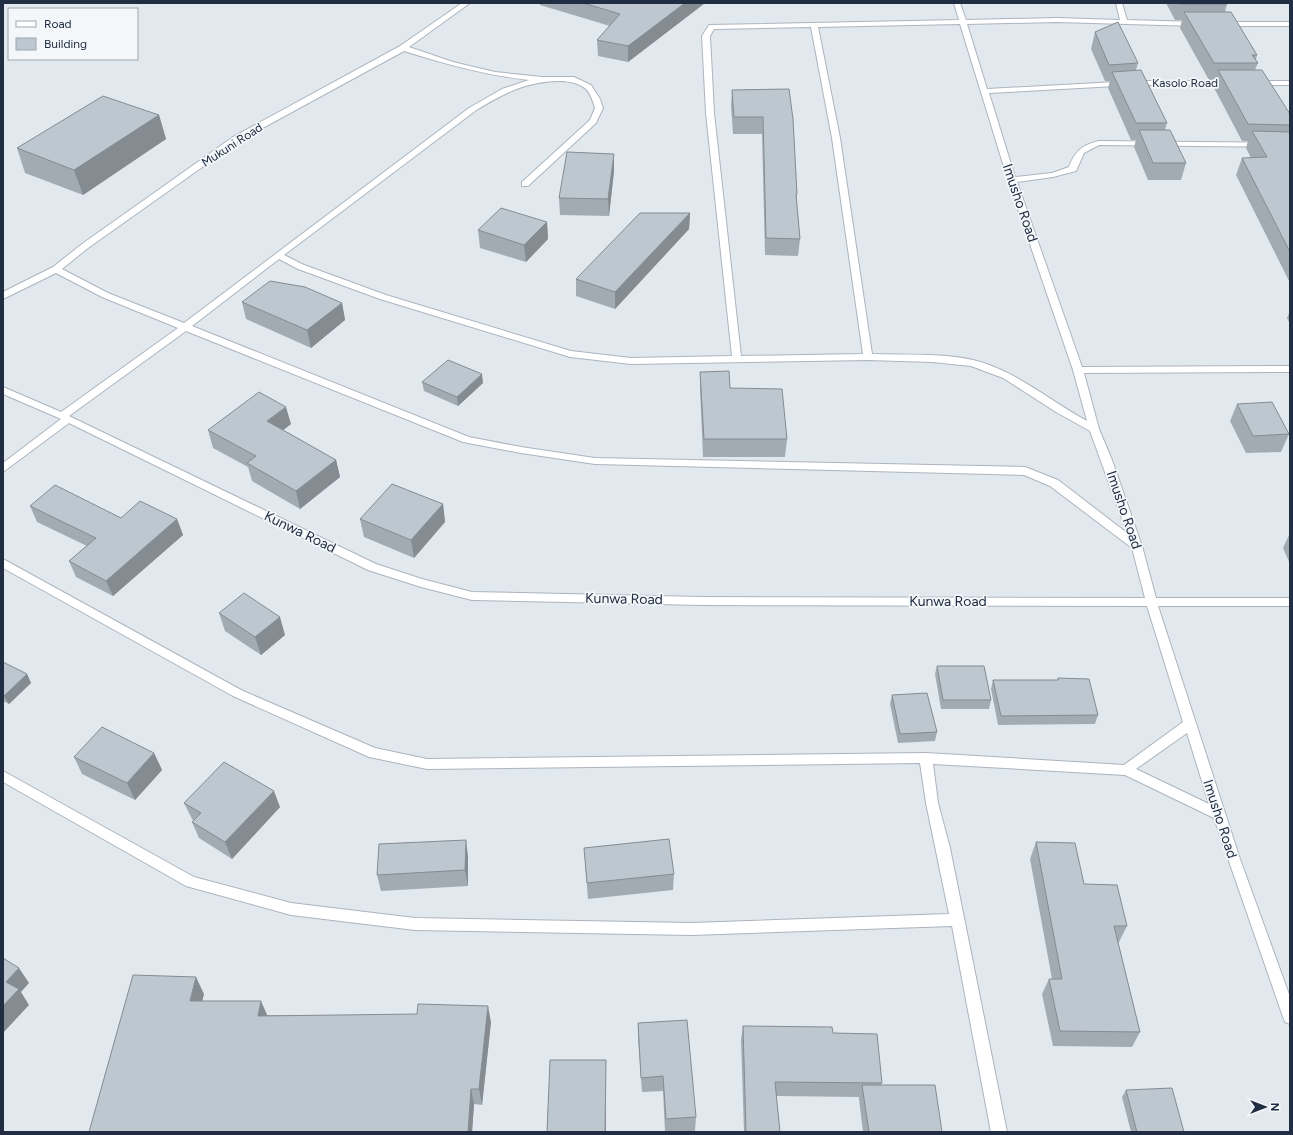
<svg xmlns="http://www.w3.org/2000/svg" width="1293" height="1135" viewBox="0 0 1293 1135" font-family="Figtree,sans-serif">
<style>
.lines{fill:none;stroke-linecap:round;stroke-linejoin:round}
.minor-casing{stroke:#acb4be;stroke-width:2}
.minor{fill:#fff;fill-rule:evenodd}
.wall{fill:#a3abb2}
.shaded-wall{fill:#848b91}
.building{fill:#bdc7cf;stroke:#848b91}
.labels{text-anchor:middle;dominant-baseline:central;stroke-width:3.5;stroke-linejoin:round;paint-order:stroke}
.far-street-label{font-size:12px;fill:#202d42;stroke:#f3f7fa}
.street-label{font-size:14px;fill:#202d42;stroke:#f3f7fa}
</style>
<rect width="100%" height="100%" fill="#e2e9ee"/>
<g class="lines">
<defs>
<path id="minor" d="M462 3H470L409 47 453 62 495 72 542 77H574L591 85 600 99 603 108 596 123 528 186H522V182L590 120 595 108C593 102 591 94 586 89 579 83 568 81 560 81 527 81 502 94 475 111L284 255 304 265 386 295 571 351 631 358 732 356 706 113 702 36 709 25 959 20 954 3H960L966 20 1057 18 1120 20 1116 3H1122L1127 20 1198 22V26H1195L1057 22 967 24 987 89 1135 81H1229L1233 83 1229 85H1135L989 93 1015 177 1052 173 1069 167C1075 151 1082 145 1099 141L1290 143V147L1099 145 1084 153 1076 171 1053 177 1017 182 1082 367 1290 366V372L1084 373 1099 429 1112 460 1142 546 1156 598H1290V606H1158L1240 859 1290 997V1024L1285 1022 1283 1017 1214 818 1125 775 933 764 938 803 950 848 1007 1132H991L952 926 691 935 415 930 291 915 186 886 3 782V771L194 877 291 903 415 918 691 923 949 914 926 803 920 763 427 769 369 757 233 696 3 568V559L241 690 375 748 427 759 926 753 1124 765 1183 722 1147 606 702 605 472 600 421 587 368 570 69 423 3 472V463L61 419 3 394V387L61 412 178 328 102 297 56 273 3 299V292L53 267 82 244 233 137 400 46ZM960 24 1008 180 1073 370 1087 421C1050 401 1015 370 973 360 942 353 904 355 872 354L840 138 818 27ZM811 27 832 138 863 354 741 356 714 113 710 36 714 29ZM404 51C445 64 485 75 529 80L502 89 469 108 184 323 108 293 62 269 88 248 239 141ZM279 259 298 269 380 299 570 357 631 364 868 360 932 362 971 366 1003 378 1056 412 1090 431 1127 533 1058 480 1025 467 595 458 521 447 469 437 192 326ZM186 331 463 442 521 453 595 464 1024 475 1050 486 1132 548 1145 598 702 597 472 592 422 579 376 564 69 416ZM1187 733 1209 804 1136 769Z
M1222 22H1290V26H1222Z
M1254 81H1290V85H1257L1253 83Z"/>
</defs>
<use href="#minor" class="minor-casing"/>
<use href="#minor" class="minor"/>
</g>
<path class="wall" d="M540 3H705L628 62 598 56 597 40 610 26 540 5Z
M1166 3H1226L1227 4 1225 12 1257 55 1256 60 1258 63 1255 70 1290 114V283L1236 175 1242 158H1251L1246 148 1248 141H1242L1213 86 1215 80H1209L1180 28 1182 20H1175Z
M1095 32 1138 63 1136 70 1167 123 1165 130 1186 163 1181 180H1148L1134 147 1136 140H1131L1108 88 1110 81H1105L1091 49Z
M789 89 797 194 796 203 800 239 798 256 765 255 762 134H733L731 106 732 90Z
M159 115 166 139 83 195 25 173 17 148Z
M614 171 609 216 560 215 559 198Z
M690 213 689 229 615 309 576 296V279Z
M547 222 548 239 526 262 480 248 478 230Z
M242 302 342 303 345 320 311 348 246 319Z
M1290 311V324L1287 318Z
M700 372 730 388 787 439 785 457H703L700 389Z
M422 382 483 383 458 406 424 391Z
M1237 404 1289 434 1281 452 1246 453 1230 421Z
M291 424 283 430 336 460 340 477 300 509 252 481 248 467 213 448 208 430Z
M443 504 445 522 414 558 364 537 360 519Z
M30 506 121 518 177 519 183 535 113 596 76 577 69 561 87 546 37 522Z
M1290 533V564L1283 548Z
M219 613 285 635 261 655 225 631Z
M3 662 27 674 31 683 9 704 3 701Z
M937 666 991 700 989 709H941L935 674Z
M1058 678 1098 715 1095 724 998 725 991 689 993 680H1057Z
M892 695 937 732 935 741 898 743 890 704Z
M154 753 162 770 135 800 82 774 74 757Z
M184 803 280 807 232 859 199 838 192 822 194 821 192 819Z
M1036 842 1084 884 1127 926 1119 942H1118L1140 1032 1132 1047 1053 1046 1042 994 1049 979H1052L1030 859Z
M584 848 674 874 673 890 588 899Z
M468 856V886L381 891 377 875Z
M204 994 202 1001 267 1015 491 1022 482 1105 474 1104 472 1132H89Z
M638 1023 696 1117 695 1131 665 1132 663 1091 642 1092 638 1038Z
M743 1026 833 1033 882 1083 881 1085 942 1132H863L859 1099V1097L776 1096 780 1132H744L741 1040Z
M1126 1090 1184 1132H1131L1122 1097Z"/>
<path class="shaded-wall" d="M685 3H705L628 62V46Z
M159 115 166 139 83 195 74 170Z
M614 154V171L609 216 608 199Z
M690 213 689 229 615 309V292Z
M547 222 548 239 526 262 524 245Z
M342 303 345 320 311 348 307 330Z
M482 374 483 383 458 406 457 397Z
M286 407 291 424 272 439 267 421Z
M336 460 340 477 300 509 296 491Z
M443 504 445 522 414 558 411 540Z
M177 519 183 535 113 596 106 581Z
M280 617 285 635 261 655 255 637Z
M27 674 31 683 9 704 4 696Z
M154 753 162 770 135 800 127 783Z
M274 791 280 807 232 859 225 842Z
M466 840 468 856V886L465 870Z
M19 968 29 983 21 992 29 1005 3 1033V1006L6 982Z
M196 977 204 994 198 1017 190 1001Z
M261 1001 268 1017 258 1016Z
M488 1006 491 1022 482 1105 479 1089Z
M606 1060V1132H605Z
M471 1089 474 1104 472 1132H468Z"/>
<path class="building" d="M583 3H685L628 46 597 40 620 14Z
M1179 3H1226L1227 4H1180Z
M1184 12H1231L1257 55H1252L1258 63H1214Z
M1118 22 1138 63 1109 65 1095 32Z
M1141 70 1167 123H1136L1112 72Z
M1218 70H1262L1290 114V125L1248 124Z
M789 89 793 119 797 194H796L800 239 766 238 763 117H734L732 90Z
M103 96 159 115 74 170 17 148Z
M1139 130H1170L1186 163H1153Z
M1252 131 1290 132V252L1242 158 1267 157Z
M567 152 614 154 608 199 559 198Z
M501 208 547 222 524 245 478 230Z
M640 213H690L615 292 576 279Z
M270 281 305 287 342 303 307 330 242 302Z
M448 360 482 374 457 397 422 382Z
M729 371 730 388 782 389 787 439H704L700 372Z
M259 392 286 407 267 421 336 460 296 491 247 463 256 456 208 430Z
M1272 402 1289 434 1253 436 1237 404Z
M392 484 443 504 411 540 360 519Z
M55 485 121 518 140 501 177 519 106 581 69 561 96 538 30 506Z
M244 593 280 617 255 637 219 613Z
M3 662 27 674 4 696 3 695Z
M937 666H984L991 700H943Z
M1058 678 1089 679 1098 715 1001 716 993 680H1058Z
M927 693 937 732 900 734 892 695Z
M102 727 154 753 127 783 74 757Z
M224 762 274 791 225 842 192 822 201 813 184 803Z
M669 839 674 874 587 883 584 848Z
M466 840 465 870 377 875 379 844Z
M1036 842 1075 843 1084 884 1117 885 1127 926H1114L1140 1032 1060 1031 1049 979H1062Z
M3 958 19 968 6 982 19 989 3 1006Z
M133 975 196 977 190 1001H261L258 1016 417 1014 418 1004 488 1006 479 1089H471L468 1132H89Z
M687 1020 696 1117 666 1119 663 1076 641 1078 638 1023Z
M743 1026 832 1027 833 1033 877 1034 882 1083 775 1082 780 1132H746Z
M550 1060H606L605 1132H547Z
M862 1085H935L942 1132H869Z
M1172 1088 1184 1132H1137L1126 1090Z"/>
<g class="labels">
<g class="far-street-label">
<text x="1185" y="83">Kasolo Road</text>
<text transform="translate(232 145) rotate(-33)">Mukuni Road</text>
</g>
<g class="street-label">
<text transform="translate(1020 203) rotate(71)">Imusho Road</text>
<text transform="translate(1124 510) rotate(71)">Imusho Road</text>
<text transform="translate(300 532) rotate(26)">Kunwa Road</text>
<text transform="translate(624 599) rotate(1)">Kunwa Road</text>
<text x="948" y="601">Kunwa Road</text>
<text transform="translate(1220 819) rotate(72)">Imusho Road</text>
</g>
</g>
<rect width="1293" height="1135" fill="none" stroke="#202d42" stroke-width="8"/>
<rect x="8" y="8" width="130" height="52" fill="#f3f7fa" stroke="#9fa6b0"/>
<rect x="16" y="21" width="20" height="6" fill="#ffffff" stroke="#9fa6b0"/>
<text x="44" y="28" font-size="12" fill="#202d42">Road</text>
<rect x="16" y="38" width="20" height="12" fill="#bdc7cf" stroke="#9fa6b0"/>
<text x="44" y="48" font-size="12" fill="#202d42">Building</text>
<g transform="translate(1265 1107) rotate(90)" stroke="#f3f7fa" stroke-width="3" paint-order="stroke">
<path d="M0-3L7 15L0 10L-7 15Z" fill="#202d42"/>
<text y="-6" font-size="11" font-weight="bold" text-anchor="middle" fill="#202d42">N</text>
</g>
</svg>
